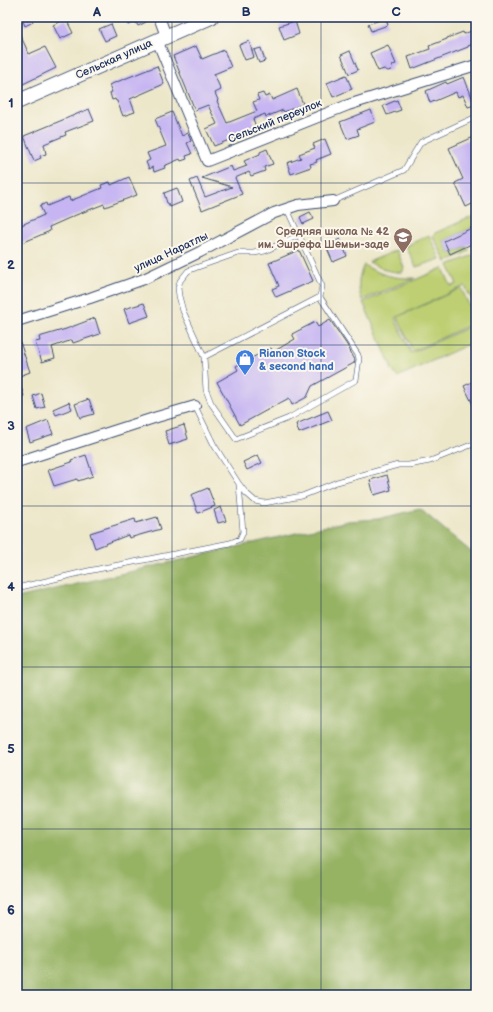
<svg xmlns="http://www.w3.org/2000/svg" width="493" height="1012" viewBox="0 0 493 1012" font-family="'Balsamiq Sans',sans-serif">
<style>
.green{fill:#bdcf72;stroke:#6c7f68}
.forest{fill:#96b264;stroke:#587061}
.building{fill:#c6b5f2}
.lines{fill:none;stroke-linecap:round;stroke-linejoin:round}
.lane-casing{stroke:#3a4b6e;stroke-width:6}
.street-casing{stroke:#3a4b6e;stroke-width:12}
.secondary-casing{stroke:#3a4b6e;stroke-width:16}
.lane{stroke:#fff;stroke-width:5}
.street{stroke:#fff;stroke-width:10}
.secondary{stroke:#fff;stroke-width:14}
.grid{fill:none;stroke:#1b2f5e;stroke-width:1;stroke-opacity:0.55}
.labels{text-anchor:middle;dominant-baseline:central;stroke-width:4;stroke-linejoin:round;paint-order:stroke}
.street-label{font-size:11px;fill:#1b2f5e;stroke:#fbf7ec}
.education-label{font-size:11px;font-weight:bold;fill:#785e54;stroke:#fbf7ec;text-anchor:end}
.shop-label{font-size:11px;font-weight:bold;fill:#366cbe;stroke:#fbf7ec;text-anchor:start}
.neatline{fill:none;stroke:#1b2f5e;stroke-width:1.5}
.grid-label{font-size:13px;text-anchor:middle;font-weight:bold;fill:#1b2f5e}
</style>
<rect width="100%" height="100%" fill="#fbf7ec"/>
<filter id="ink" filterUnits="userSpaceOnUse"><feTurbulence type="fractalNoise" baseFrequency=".025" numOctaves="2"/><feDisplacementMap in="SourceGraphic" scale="8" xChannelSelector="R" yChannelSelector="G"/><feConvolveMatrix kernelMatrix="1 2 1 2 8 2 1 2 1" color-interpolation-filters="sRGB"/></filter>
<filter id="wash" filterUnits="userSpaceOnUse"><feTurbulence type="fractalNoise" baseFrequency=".012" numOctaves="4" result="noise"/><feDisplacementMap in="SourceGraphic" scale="16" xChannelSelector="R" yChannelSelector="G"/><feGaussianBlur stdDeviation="0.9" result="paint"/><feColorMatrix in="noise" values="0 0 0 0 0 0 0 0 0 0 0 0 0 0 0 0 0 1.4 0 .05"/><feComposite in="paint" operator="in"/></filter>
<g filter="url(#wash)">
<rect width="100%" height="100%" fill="#ede7ca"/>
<path class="green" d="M476 215V226L444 241 450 254 467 247 469 251 446 262 433 236 435 233Z
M429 235 440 259 416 267 406 246Z
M397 250 404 268 402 273 385 270 369 262Z
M476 254V308L465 286 395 318 411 353 476 324V341L397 377 391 368V366L363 302 443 268 451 286 457 284 448 265Z
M364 265C380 275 396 279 415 278L362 300C357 288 358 276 364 265Z
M461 288 476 320V322L413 351 397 317Z"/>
<path class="forest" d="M420 509 476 556V995H17V598L348 521 378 519Z"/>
<g id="blocks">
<path class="building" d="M27 17H30L33 22 25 26 22 19Z
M124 17H146L144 18 146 22 138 26 136 22 128 25Z
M386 18 388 25 371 31 368 24Z
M66 19 73 33 60 39 53 25Z
M295 21 299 34 284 40 279 26Z
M111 24 116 36 105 41 99 29Z
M17 28 29 54 45 47 56 68 21 85 17 76 20 74 17 68Z
M476 29V43L468 46V47L412 69 408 57 430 49 429 46 447 39V38L463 32 464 34Z
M249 41 254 57 245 60 239 45Z
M388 45 396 64 393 65 391 70 388 71 384 69 378 71 370 53Z
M196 46 202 59 224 50 231 67 214 74 221 90 215 93 218 100 217 101 227 123 257 111 253 102 259 100 257 95 263 93 265 97 270 95 272 100 297 89 303 104 284 112 283 110 266 117 265 114 253 119 257 129 214 146 206 129 217 124 208 105 195 110 173 56Z
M261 48 265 61 259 63 254 50Z
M350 51 358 70 349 74 341 55Z
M157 66 164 84 130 99 135 112 123 116 117 101H116L115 99 112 100 110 93 112 92 109 85Z
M346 75 352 89 333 97 327 83Z
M464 77 475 105 468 107 463 95 458 97 456 92 430 103 426 91 446 82 447 84Z
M397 100 401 110 387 115 383 106Z
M89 109 94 121 65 132 66 135 44 144 46 154 40 156 41 158 34 161 24 136Z
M371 110 375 122 357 129 359 135 347 139 340 122Z
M172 112 182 136 188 133 191 141 187 143 192 154 186 156 187 159 181 161 180 159 164 166 165 168 154 172 153 167 149 169 146 162 150 160 147 153 166 146 155 119Z
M476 136V202L466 207 455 183 463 179 449 148Z
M325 139 331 154 316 160 317 162 310 164 311 167 291 174 287 163 301 158 299 154 315 148 313 144Z
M267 149 273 164 264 167 265 171 251 176 249 172 235 178 242 194 202 210 190 181 197 178 205 197 232 187 202 178 231 166 233 171 247 166 244 161 260 154V152Z
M129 177 137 195 105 207 104 204 76 215 49 227 50 231 17 245V227L44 215 40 206 46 203 47 206 69 197 70 201 102 188 101 185 110 182 111 185Z
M177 188 182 202 170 207 168 203H167L164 193Z
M310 212 314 219 303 224 300 217Z
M476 226V242L450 254 444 241Z
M340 239 347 256 333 262 326 246Z
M299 250 313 281 276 297 272 289 279 286 269 263Z
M144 303 149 316 129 323 124 309Z
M95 318 100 334 73 343 72 340 52 347 55 358 42 362 35 342 40 341 39 337 66 329Z
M330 320 347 345 355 360 354 363 312 386 307 397 292 405 289 398 240 425 217 382 238 370 236 366 271 348 273 352 295 339 292 334 315 322 318 327Z
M17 336H18L30 372 17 377Z
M17 378H18L24 396 17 398Z
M476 380V411L464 386Z
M41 393 45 407 37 409 33 396Z
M89 399 94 414 80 418 75 404Z
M69 402 72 409 56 415 53 409Z
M328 411 332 420 299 433 296 424Z
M48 420 53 434 30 442 26 429Z
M184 425 188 439 169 445 165 431Z
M86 455 93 476 78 481 77 479 54 486 48 470 72 462 71 460Z
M258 455 262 463 247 470 243 462Z
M387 475 391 490 374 495 370 480Z
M208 488 215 506 198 513 191 495Z
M221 507 226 521 218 523 214 510Z
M157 517 161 529 129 538 128 535 95 548 90 533 135 519 136 523Z"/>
</g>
</g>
<g filter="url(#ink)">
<use href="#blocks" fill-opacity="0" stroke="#3a4b6e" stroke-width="1"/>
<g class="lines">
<defs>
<path id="lane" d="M333 201 404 170 421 142 476 117
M287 209 322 286 320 297 358 355 359 359 356 380 289 418 236 439 211 403 206 390 204 357 183 311 179 296 178 288 180 281 188 271 195 268 238 253H254L265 251 299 235
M204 357 320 297
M195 406 214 445 239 484
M17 588 88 571 230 543 240 539 243 532 239 484 246 493 255 501 264 503 302 496 337 482 398 465H409L430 461 476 443"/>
<path id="street" d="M159 17 166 36
M157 40 207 161 348 105 476 65
M17 321 90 298 144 279 200 252 274 213 298 205 333 201
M17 462 157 417 195 406"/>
<path id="secondary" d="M17 102 211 17"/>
</defs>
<use href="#lane" class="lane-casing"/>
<use href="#street" class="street-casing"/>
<use href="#secondary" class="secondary-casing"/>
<use href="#lane" class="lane"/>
<use href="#street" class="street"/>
<use href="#secondary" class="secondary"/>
</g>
</g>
<path class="grid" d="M172 17V995M321 17V995M17 183H476M17 345H476M17 506H476M17 667H476M17 829H476"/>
<defs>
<symbol id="school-pin" viewBox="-11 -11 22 30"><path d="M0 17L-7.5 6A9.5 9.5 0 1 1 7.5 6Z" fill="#8d6e63" stroke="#fbf7ec"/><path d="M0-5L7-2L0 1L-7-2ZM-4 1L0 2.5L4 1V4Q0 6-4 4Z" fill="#fff"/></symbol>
<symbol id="shop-pin" viewBox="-11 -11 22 30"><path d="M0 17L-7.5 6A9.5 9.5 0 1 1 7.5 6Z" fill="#3f7fe0" stroke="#fbf7ec"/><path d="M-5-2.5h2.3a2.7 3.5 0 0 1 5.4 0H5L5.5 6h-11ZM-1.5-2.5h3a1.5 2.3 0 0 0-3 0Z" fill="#fff"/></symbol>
</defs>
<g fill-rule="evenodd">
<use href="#school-pin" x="392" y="226" width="22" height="30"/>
<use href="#shop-pin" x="234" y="348" width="22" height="30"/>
</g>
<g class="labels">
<g class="street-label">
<text transform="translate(114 59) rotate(-24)">Сельская улица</text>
<text transform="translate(275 121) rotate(-22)">Сельский переулок</text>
<text transform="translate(171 252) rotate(-25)">улица Наратлы</text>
</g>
<g class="education-label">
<text x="389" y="231">Средняя школа № 42<tspan x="389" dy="13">им. Эшрефа Шемьи-заде</tspan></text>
</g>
<g class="shop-label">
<text x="259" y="353">Rianon Stock<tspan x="259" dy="13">&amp; second hand</tspan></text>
</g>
</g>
<rect width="493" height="1012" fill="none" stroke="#fbf7ec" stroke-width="44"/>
<rect x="22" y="22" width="449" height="968" class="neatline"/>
<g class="grid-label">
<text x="97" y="16">A</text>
<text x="246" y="16">B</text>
<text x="396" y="16">C</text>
<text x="11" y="107">1</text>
<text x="11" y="269">2</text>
<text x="11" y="430">3</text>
<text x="11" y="591">4</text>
<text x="11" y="753">5</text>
<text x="11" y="914">6</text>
</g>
</svg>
